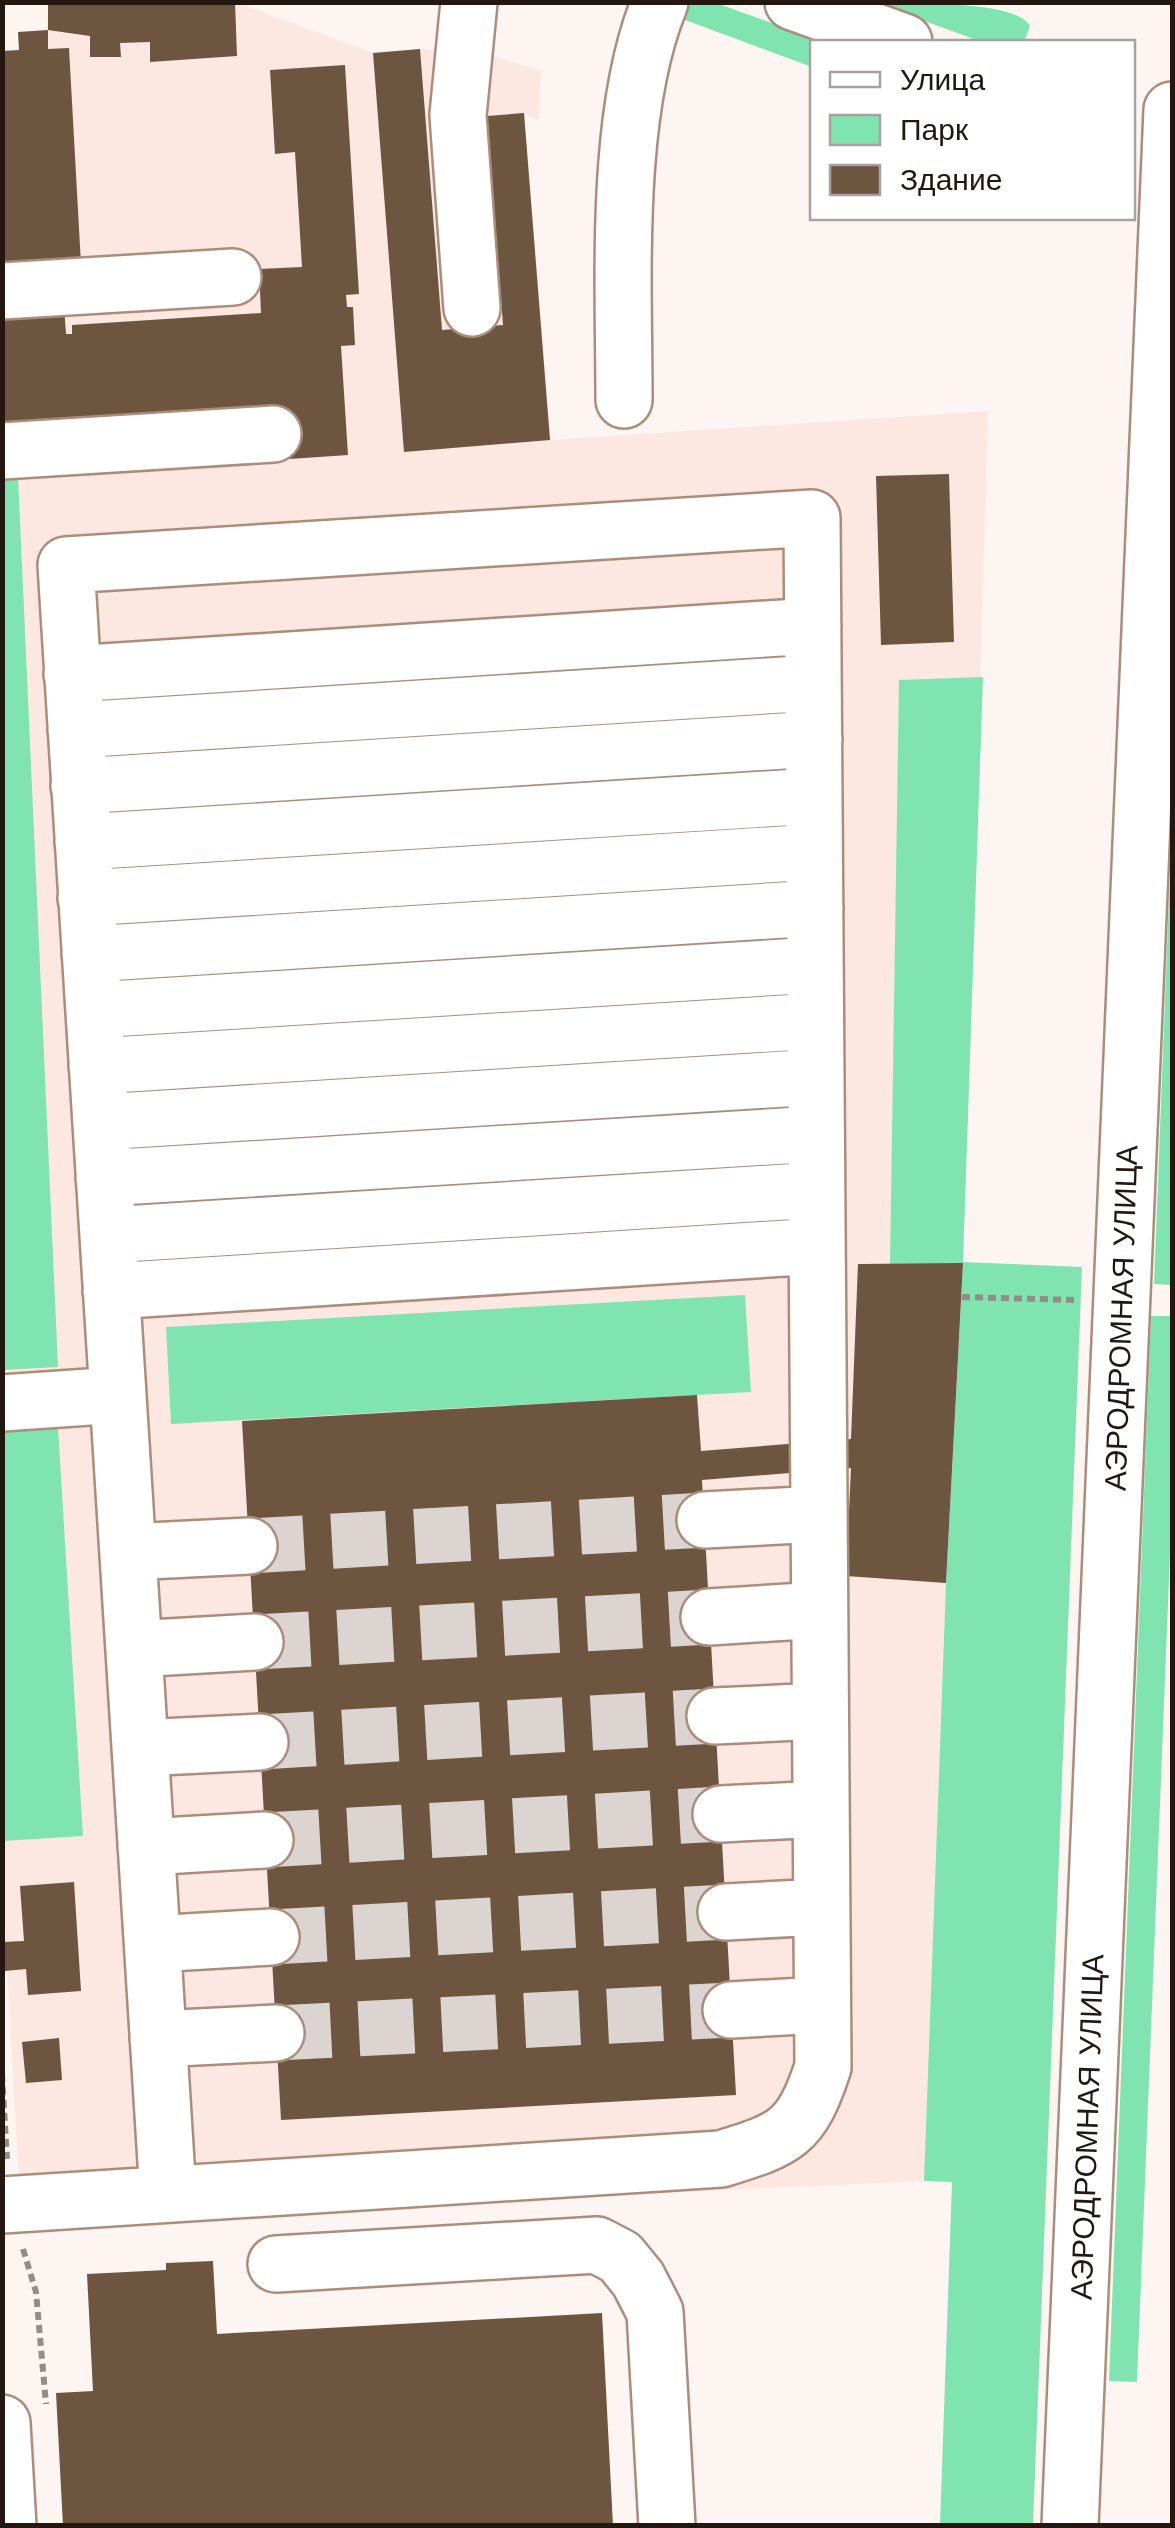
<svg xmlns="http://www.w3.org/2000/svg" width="1175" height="2528" viewBox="0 0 1175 2528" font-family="'Work Sans',sans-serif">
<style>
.industrial{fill:#fce8e1}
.green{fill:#80e4b0}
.building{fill:#6d5540}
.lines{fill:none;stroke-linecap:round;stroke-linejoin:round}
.minor-tunnel{stroke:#dbd4d0;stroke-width:55;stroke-dasharray:55 28;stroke-linecap:butt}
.minor-casing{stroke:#ac8d7b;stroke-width:60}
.path{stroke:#958c87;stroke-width:6;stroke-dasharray:8 5;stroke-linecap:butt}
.minor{stroke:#fff;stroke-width:55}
.labels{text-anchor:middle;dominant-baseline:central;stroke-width:10;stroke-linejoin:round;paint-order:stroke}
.street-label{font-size:30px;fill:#231710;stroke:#fff}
</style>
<rect width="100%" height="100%" fill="#fcf5f2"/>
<path class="industrial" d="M48 2 238 3 373 53 420 49 490 55 541 71 539 119 524 115 551 440 988 411 963 1263 946 1583 924 2181 21 2222 2 1874 3 477 271 407 3 424V51L19 50 18 32 47 30Z"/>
<path class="green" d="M674 3H716L825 42H812V67L669 14Z
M875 3C908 3 1017 0 1030 26L1024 42H982Z
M18 476 58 1367 3 1370 2 477Z
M983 677 963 1262 1082 1267 1033 2525H940L952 2182 924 2181 946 1583 963 1264H890L899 680Z
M1172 821V1285L1154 1284Z
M745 1295 751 1392 171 1424 166 1327Z
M1151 1316H1172V1503L1137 2382 1109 2381Z
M58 1428 83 1836 3 1841V1431Z"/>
<path class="building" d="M48 2H235L237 56 150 62V42L120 43 121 57H90V36L48 30Z
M48 30V49L69 48 81 264 3 270 2 51 19 50 18 32Z
M420 49 442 330 503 325 487 116 524 113 550 440 404 452 373 53Z
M345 65 359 294 346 295 347 307H353L355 345 341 346 348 455 275 460 271 406 2 424V310L64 306 66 334H72V325L261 313 259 269 302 267 295 152 275 154 270 70Z
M949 474 954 642 881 645 876 476Z
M963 1263 946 1583 846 1576 851 1468 702 1480 736 2095 281 2120 242 1421 697 1395 701 1451 851 1439 858 1264Z
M74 1882 81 1991 28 1995 26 1969 5 1971 3 1942 24 1941 20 1886Z
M59 2038 62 2080 26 2083 22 2042Z
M213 2261 217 2334 602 2313 613 2526H63L56 2393 93 2391 87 2274 166 2270V2263Z"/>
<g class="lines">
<path class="minor-tunnel" d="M249 1546 705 1520
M255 1642 709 1617
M260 1742 715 1716
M265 1840 721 1814
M271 1937 726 1912
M276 2033 731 2010"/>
<defs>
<path id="minor" d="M469 2 458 115 472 308
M793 2 904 42
M2 291 233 277
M624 400C624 280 614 113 660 2
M2 451 273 434
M72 674 813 626
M76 730 813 683
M79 786 814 739
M83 842 814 796
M86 898 814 852
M90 954 815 908
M94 1010 815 965
M97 1066 815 1021
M101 1122 816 1077
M104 1178 816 1134
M108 1235 816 1190
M111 1291 817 1246
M2 1403 118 1395
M705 1520 819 1514
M128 1552 249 1546
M709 1617 819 1610
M134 1649 255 1642
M715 1716 820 1711
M140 1748 260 1742
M721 1814 820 1809
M146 1847 265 1840
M726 1912 820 1907
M153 1944 271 1937
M731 2010 821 2005
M158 2039 276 2033
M2 2205 721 2159C786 2139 801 2134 823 2067L812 518 66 565 168 2194
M276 2264 597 2245 620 2257 638 2279 655 2312 667 2526
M2 2423 8 2526
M1070 2526 1172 110"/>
</defs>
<use href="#minor" class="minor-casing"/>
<path class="path" d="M962 1297 1076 1300
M2 2074 7 2159
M23 2249 36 2292 46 2404"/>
<use href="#minor" class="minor"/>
</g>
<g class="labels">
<g class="street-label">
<text transform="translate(1121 1318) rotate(-88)">АЭРОДРОМНАЯ УЛИЦА</text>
<text transform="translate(1087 2127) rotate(-88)">АЭРОДРОМНАЯ УЛИЦА</text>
</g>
</g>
<rect width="1175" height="2528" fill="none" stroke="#231710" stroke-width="10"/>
<rect x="810" y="40" width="325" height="180" fill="#ffffff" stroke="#a7a29f" stroke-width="2.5"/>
<rect x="830" y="72" width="50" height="15" fill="#ffffff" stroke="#a7a29f" stroke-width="2.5"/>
<text x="900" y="90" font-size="30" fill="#231710">Улица</text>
<rect x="830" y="115" width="50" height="30" fill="#80e4b0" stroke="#a7a29f" stroke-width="2.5"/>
<text x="900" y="140" font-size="30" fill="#231710">Парк</text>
<rect x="830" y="165" width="50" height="30" fill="#6d5540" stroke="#a7a29f" stroke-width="2.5"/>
<text x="900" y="190" font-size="30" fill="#231710">Здание</text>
</svg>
